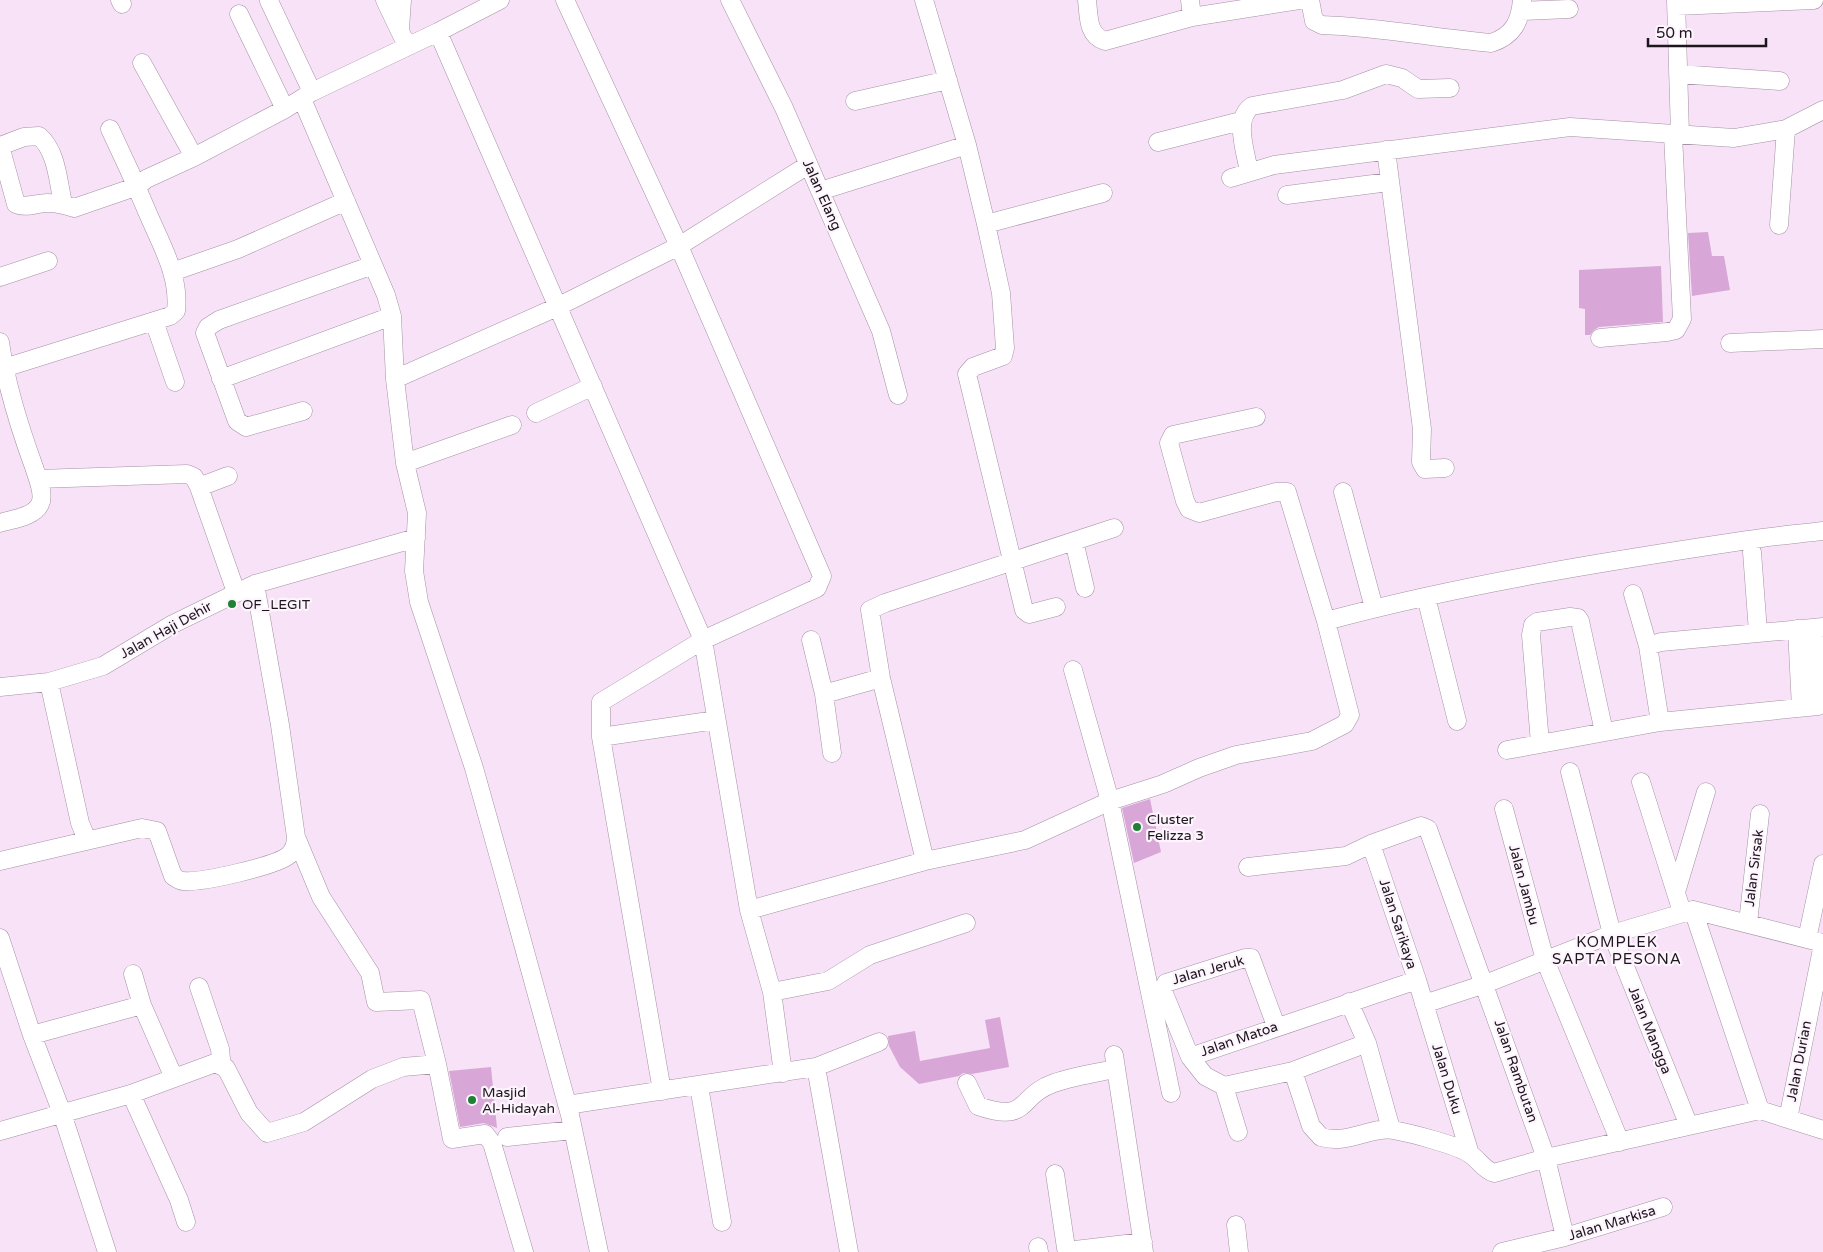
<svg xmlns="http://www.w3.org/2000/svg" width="1823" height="1252" viewBox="0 0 1823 1252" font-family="'Varela Round',sans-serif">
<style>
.building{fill:#d8a7d7}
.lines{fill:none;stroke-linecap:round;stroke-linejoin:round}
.minor-casing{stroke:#a591a4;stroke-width:19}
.minor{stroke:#fff;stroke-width:18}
.poi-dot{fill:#1e8135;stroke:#fdf4fd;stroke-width:2}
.labels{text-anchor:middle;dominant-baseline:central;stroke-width:4.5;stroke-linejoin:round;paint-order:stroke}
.street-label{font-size:14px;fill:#1d161d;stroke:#fdf4fd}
.poi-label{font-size:14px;fill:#1d161d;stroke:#fdf4fd;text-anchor:start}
.neighbourhood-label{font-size:15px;letter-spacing:1px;fill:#1d161d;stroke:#fdf4fd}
</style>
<rect width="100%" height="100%" fill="#f8e2f7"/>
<path class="building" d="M1708 232 1712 256H1724L1730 290 1692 296 1688 233Z
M1661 266 1663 322 1599 327 1594 330 1590 335H1585V309L1579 308V270Z
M1150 799 1161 852 1134 863 1122 808Z
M1000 1017 1009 1067 972 1074 963 1073 959 1076 919 1084 900 1067 889 1046 888 1036 915 1031 920 1061 990 1048 985 1020Z
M491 1067 497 1128 484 1123 460 1127 449 1071Z"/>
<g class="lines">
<defs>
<path id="minor" d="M120 0 122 4
M385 0 407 46
M565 0 679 246 822 576 817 588 703 640 601 702V737L662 1091
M730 0 784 108 881 331 898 395
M924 0 967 145 986 224 1001 293 1005 348 1003 356 973 367 967 374 1024 610 1029 614 1056 607
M1087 0C1089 16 1087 35 1105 41L1192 17 1299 0
M1190 0 1192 17
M1310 0 1314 21 1322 25C1379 27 1435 38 1491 43 1513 36 1520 22 1522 0
M1676 0 1680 134
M269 1 312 92
M1677 6 1814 0
M1521 11 1569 9
M239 14 285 109
M400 29 402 0
M438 32 703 640 749 910 772 992 783 1073
M142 63 194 157
M1678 74 1780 81
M302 99 386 295 392 316 395 379 405 463 417 513 414 571 419 602 474 768 509 893 570 1115 599 1252
M855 101 948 80
M1158 142 1241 121
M0 146 16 204C27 209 38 202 49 203 59 203 65 205 74 208L138 186 146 179 194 157 285 109 312 92 438 32 500 0
M0 146 24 137 39 136C57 151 58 182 63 203
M1386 150 1422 429 1421 462 1425 469 1445 468
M1249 172C1246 152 1233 119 1252 106L1343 90 1386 74 1402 78 1418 89 1450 88
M1231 178 1274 165 1570 127 1734 138 1786 129 1823 110
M820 191 967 145
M1287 195 1389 182
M986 224 1103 193
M1779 225 1786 129
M172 272 238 249 346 201
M0 277 48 261
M154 321 175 382
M1600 338 1667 332 1676 330 1682 319 1673 135
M0 342C6 385 19 426 34 467 37 477 45 494 40 504 34 517 13 519 0 523
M1730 343 1823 339
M4 368 170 316 176 311C180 277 162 246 149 216 137 187 124 158 110 129
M221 379 392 316
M395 379 557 307 679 246 808 165
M303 411 246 427 237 421 205 333 208 327 219 320 373 265
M536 413 593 386
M1256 417 1173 435 1169 443 1185 501 1189 509 1199 513 1276 492H1287L1326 621
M405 463 512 425
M38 479 187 474 194 477 199 487 236 592
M199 487 228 476
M1343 492 1374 608
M1074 541 1085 588
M1752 552 1758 632
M1633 594 1648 646
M1426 597 1457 721
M1797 629 1801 708
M811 640 824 694 832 753
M1073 670 1110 801 1171 1093
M49 682 80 823 87 840
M0 687 49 682 103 666 173 624 255 584 416 538
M824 694 881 678
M1660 722 1648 646 1661 642 1823 627
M601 737 716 720
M1540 743 1531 635 1533 625 1537 622 1570 617 1578 618 1580 621 1604 732
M1507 750 1660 722 1818 706 1814 628
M1570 772 1612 934 1689 1126
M1641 782 1682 912
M1504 809 1545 960 1620 1142
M296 837 321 897 370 973 376 1002 421 1000 437 1064 452 1139 485 1134 492 1143 524 1252
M1371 844 1417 980 1470 1154
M0 861 142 828 157 831 173 876C176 878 179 881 183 881 201 883 276 866 289 855 294 850 296 844 296 837L280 725 255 584
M925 861 881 678 870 610 885 603 1114 528
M1248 867 1346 856 1371 844 1421 826 1428 829 1546 1158 1565 1237
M1676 892 1706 792
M749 910 925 861 1025 840 1110 801 1163 784 1199 768 1236 755 1312 741 1345 724 1350 715 1326 621C1463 584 1608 561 1748 540 1773 536 1798 534 1823 531
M1693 910 1760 1110
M1748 923 1760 814
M0 938 32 1035 62 1113 107 1252
M1807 939 1823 864
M133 974 142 1005 174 1078
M772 992 828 981 870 955 966 923
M1349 1002 1367 1043 1391 1129
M1424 1004 1485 984 1612 934 1693 910 1823 943
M1276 1026 1251 958H1245L1166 983 1163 991 1190 1057 1205 1076 1224 1086 1293 1071 1367 1043
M32 1035 142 1005
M1114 1055 1144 1252
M1190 1057 1417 980
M215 1063 226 1068 249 1113 267 1133 304 1122 372 1079 403 1067 437 1064
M816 1067 849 1252
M1293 1071 1311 1126 1321 1137C1348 1145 1372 1126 1393 1130 1410 1133 1457 1145 1470 1154 1479 1160 1484 1170 1494 1173L1546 1158 1760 1110 1823 1130
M967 1083 978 1106C1030 1124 1017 1096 1054 1083 1074 1076 1095 1073 1115 1069
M699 1086 722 1222
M1224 1086 1238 1132
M131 1094 179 1200 186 1222
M567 1105 816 1067 879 1042
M1788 1119 1823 944
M0 1131 131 1094 215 1063 221 1059 220 1049 199 987
M507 1137 573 1130
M1055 1174 1066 1248 1075 1250 1143 1242
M1236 1225 1239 1252
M1038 1247 1039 1252
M1502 1252 1565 1237 1663 1207"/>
</defs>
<use href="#minor" class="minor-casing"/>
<use href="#minor" class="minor"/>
</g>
<g class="poi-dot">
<circle cx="232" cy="604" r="5"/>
<circle cx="1137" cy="827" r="5"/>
<circle cx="472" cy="1100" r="5"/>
</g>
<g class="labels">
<g class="street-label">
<text transform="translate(822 195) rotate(66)">Jalan Elang</text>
<text transform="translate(166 630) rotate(-29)">Jalan Haji Dehir</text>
<text transform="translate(1754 868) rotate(-83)">Jalan Sirsak</text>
<text transform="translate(1524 885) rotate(75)">Jalan Jambu</text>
<text transform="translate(1398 924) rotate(72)">Jalan Sarikaya</text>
<text transform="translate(1208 970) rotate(-16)">Jalan Jeruk</text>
<text transform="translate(1650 1030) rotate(68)">Jalan Mangga</text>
<text transform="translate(1239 1039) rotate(-19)">Jalan Matoa</text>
<text transform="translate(1799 1061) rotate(-79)">Jalan Durian</text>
<text transform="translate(1516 1071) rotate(71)">Jalan Rambutan</text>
<text transform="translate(1447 1079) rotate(73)">Jalan Duku</text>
<text transform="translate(1612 1223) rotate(-17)">Jalan Markisa</text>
</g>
<g class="poi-label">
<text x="242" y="604">OF_LEGIT</text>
<text x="1147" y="819">Cluster<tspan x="1147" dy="16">Felizza 3</tspan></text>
<text x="482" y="1092">Masjid<tspan x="482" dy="16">Al-Hidayah</tspan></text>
</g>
<g class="neighbourhood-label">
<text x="1617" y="942">KOMPLEK<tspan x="1617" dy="17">SAPTA PESONA</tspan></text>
</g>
</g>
<path d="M1648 38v8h118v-8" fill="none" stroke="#1d161d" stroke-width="2.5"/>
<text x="1656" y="38" font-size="15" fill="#1d161d" stroke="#fdf4fd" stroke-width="4" paint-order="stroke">50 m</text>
</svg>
